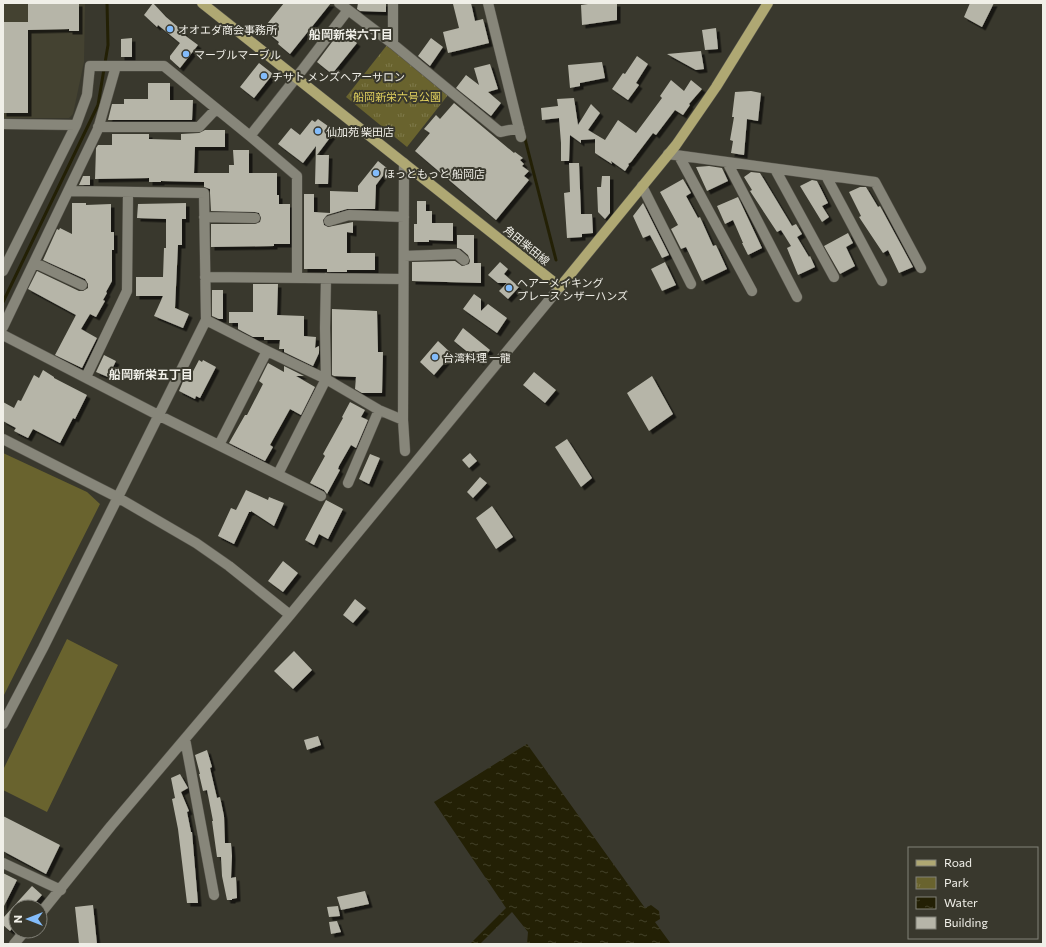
<svg xmlns="http://www.w3.org/2000/svg" width="1046" height="947" viewBox="0 0 1046 947" font-family="Commissioner,'Noto Sans JP',sans-serif">
<style>
.built{fill:#444231}
.grass{fill:#69632e}
.park{fill:url(#park-tufts)}
.water{fill:url(#water-ripples)}
.lines{fill:none;stroke-linecap:round;stroke-linejoin:round}
.stream{stroke:#232005;stroke-width:3}
.building{fill:#b6b5a8;filter:url(#shadow)}
.minor-casing{stroke:#57554c;stroke-width:11}
.major-casing{stroke:#57554c;stroke-width:11}
.minor{stroke:#87867a;stroke-width:10}
.major{stroke:#afa873;stroke-width:10}
.poi-dot{fill:#83bcfb;stroke:#39382d;stroke-width:1.5}
.labels{text-anchor:middle;dominant-baseline:central;stroke-width:4;stroke-linejoin:round;paint-order:stroke}
.poi-label{font-size:11px;fill:#f0efe8;stroke:#39382d;text-anchor:start}
.park-label{font-size:11px;fill:#e0d05d;stroke:#39382d}
.street-label{font-size:11px;fill:#f0efe8;stroke:#39382d}
.neighbourhood-label{font-size:12px;font-weight:bold;fill:#f0efe8;stroke:#39382d}
</style>
<defs>
<pattern id="park-tufts" width="24" height="20" patternUnits="userSpaceOnUse"><rect width="24" height="20" fill="#69632e"/><path d="M3 7l-1-3M5 7V3M7 7l1-3M15 17l-1-3M17 17v-4M19 17l1-3" fill="none" stroke="#7f7a4c"/></pattern>
<pattern id="water-ripples" width="26" height="14" patternUnits="userSpaceOnUse"><rect width="26" height="14" fill="#232005"/><path d="M2 4q2-2 4 0t4 0M15 11q2-2 4 0t4 0" fill="none" stroke="#434129"/></pattern>
<filter id="shadow"><feDropShadow dx="3.5" dy="3.5" stdDeviation="0" flood-color="#0009"/></filter>
</defs>
<rect width="100%" height="100%" fill="#39382d"/>
<path class="built" d="M3 3H85L84 62 73 114 69 118H3Z"/>
<path class="grass" d="M3 453 87 492 100 504 3 697Z
M67 639 118 665 47 812 3 790V770Z"/>
<path class="park" d="M387 45 448 95 407 147 346 97Z"/>
<path class="water" d="M527 744 645 908 651 905 659 911 660 919 655 922 671 944H527L528 932 512 912 480 944H470L506 908 434 802Z"/>
<g class="lines">
<path class="stream" d="M524 135 556 260
M3 302 98 105 108 45 107 3"/>
</g>
<path class="building" d="M28 3H79V31H69V29L28 30V27V113H3V22H28Z
M153 3 166 17 184 32 183 34 198 45 180 68 170 59V56L180 43 158 25 157 27 144 15Z
M284 3H331L290 54 278 44 279 42 263 29Z
M358 3H386V12L360 11 357 9Z
M458 3H471L475 21 483 19 489 43 448 53 443 32 459 28 453 4Z
M595 3H617V20L582 25 581 5Z
M970 3H994L982 27 964 17Z
M716 28 718 49 705 50 702 30Z
M341 30 357 43 332 74 317 62Z
M132 38V57H121V39Z
M431 38 443 47 430 66 418 56Z
M701 51 704 69 696 70 667 54Z
M637 56 648 64 636 83 639 85 628 100 612 89 623 73 625 74Z
M602 62 605 78 580 83V86L570 88 568 65Z
M259 63 273 74 254 98 240 87Z
M490 64 498 89 488 92 501 103 491 116 456 88 466 75 479 85 474 68Z
M671 80 684 91 691 80 702 89 689 104 690 105 683 115 675 110 656 135 653 133 631 162 628 164 629 165 625 171 611 161 612 164 595 153V139L581 140V143L570 135 569 161H561V143L559 118 542 120 541 108 558 106 557 99 574 98 578 125 591 104 600 113 588 130 605 140 618 120 636 133 662 98 660 96Z
M148 83H170V100H193L192 120H108L112 104H124V99H148Z
M751 91 761 93 758 121 747 119 744 155 731 153 733 141 730 140 734 117H732L735 92Z
M454 103 514 153 515 152 523 158 520 160 524 164 522 166 529 171 524 176 529 180 496 220 415 151 430 133 424 129 436 115 440 119Z
M318 119 335 131 317 155H329L328 184H315L316 146 303 163 278 144 291 128 300 135 312 120 315 122Z
M205 130H225V147H195L194 173H229V165H234L233 150H249V173H277V195H279V204H290V244H274V246L211 247V224H255L260 222 261 218 259 213 255 212 211 211 210 193V189L204 187V182L161 181V182H149V178L95 179 96 148 98 145H112V134H149V139L181 140V134L199 133Z
M378 161 388 169 376 185 375 209H347L327 215 323 220 324 225 328 227 353 222V233L347 232V253H375V270H347V272H327V269H304V194H314V212L330 213V191L358 192V186Z
M569 163H579L581 214H592L593 233 582 234V237L567 238 564 193 570 192Z
M709 166 722 168 728 181 707 191 696 167Z
M751 172 760 173 792 226 796 224 802 234 797 237 809 257 810 256 815 267 798 275 787 248 791 246 781 230 777 232 750 191 752 190 744 177Z
M83 176H90V185H79Z
M602 176H610V213L605 219 598 212 597 187H601Z
M683 179 691 193 686 196 698 218 700 217 713 246 716 245 727 269 702 281 687 249 686 247 681 249 671 229 678 225 660 192Z
M812 180 817 181 828 203 822 206 829 217 822 222 800 186Z
M860 187H866L878 207 880 206 913 267 899 273 888 250 883 253 859 217 861 216 849 192Z
M738 197 762 248 748 255 742 243H743L733 220 725 224 717 206Z
M417 201H426V211H432V223H453V241L429 240V242H414V224H417Z
M72 203H86V205L111 204V232H114V250H112V281L106 292 107 293 103 300 105 301 96 317 90 314 81 329 97 338 82 368 55 355 76 315 28 289 37 271 79 291H83L88 288V284L85 279 43 260 57 229 59 230 60 228 72 234Z
M186 203V219H182V245H178L175 308 189 314 183 328 154 316 163 296H136V277H163L164 248H166V219L137 218 138 204Z
M643 203 669 255 662 258 650 235 643 238 633 216Z
M848 233 853 243 846 247 855 266 840 274 824 246Z
M457 235H474V263H481V283L412 281V262L455 261 462 266 469 264 470 261 468 255 461 249 457 248Z
M500 262 508 269 504 274 519 287 508 299 499 291 507 283H498L488 275Z
M665 262 676 285 662 291 651 269Z
M253 284H278L277 315 304 316V336L316 337 315 348 319 346V353L313 366 284 352V349H279L280 340H264V337H253L238 329V323H229V312H253Z
M212 290H223V319H219L212 316Z
M474 294 481 299V311L488 304 507 318 497 333 463 309Z
M332 309 377 311 378 352H383L382 393H362L355 389 356 377 334 376 332 375Z
M463 328 490 350 480 362 454 341Z
M438 341 452 354 434 375 420 362Z
M104 355 116 361 108 377 96 372Z
M199 360 202 362 203 360 216 367 200 398 196 396 195 399 179 391 184 379H189Z
M268 363 284 372V366L304 376H296L315 387 301 415 290 409 270 445 273 447 265 461 229 443 245 415H247L263 384 259 381Z
M43 370 54 377V378L87 395 75 419 73 418 60 443 33 429 28 438 14 431 16 428 3 421V402L14 408 18 400 21 401 34 375 39 378Z
M534 372 556 390 545 403 523 385Z
M652 376 673 414 649 431 627 393Z
M350 402 365 410 361 417 368 420 356 448 351 445 339 466 338 469 340 470 327 494 324 490 310 483 325 456 323 454 343 418 342 417Z
M567 439 592 478 581 487 555 447Z
M470 453 477 461 469 468 462 460Z
M370 454 380 458 369 484 359 479Z
M480 477 487 483 473 498 467 492Z
M246 490 268 500 269 497 284 503 274 526 251 511V512H249L234 544 218 536 231 508 236 510Z
M326 500 343 509 328 539 319 534 314 545 305 540Z
M492 506 513 537 496 549 476 518Z
M283 561 298 573 283 592 268 581Z
M355 599 366 608 353 623 343 615Z
M294 651 312 670 293 689 274 671Z
M318 736 321 745 307 750 304 740Z
M207 750 212 767 210 768 217 798 220 797 224 816 225 843H231L232 856 231 878 236 877 237 898 232 899V900H227L222 876 221 857H217L212 821H213L207 790 203 791 199 774H200L195 755Z
M180 774 188 788 181 792 189 811 187 812 191 832H192L198 903H187L178 829 172 799 175 798 171 778Z
M3 816 60 845 46 874 3 851Z
M3 873 17 880 3 908Z
M32 886 42 895 31 907H16V924L10 931 3 925V918Z
M365 891 369 904 341 910 337 897Z
M93 905 97 944H79L75 907Z
M338 906 340 916 329 917 327 907Z
M337 921 341 932 331 934 329 922Z"/>
<g class="lines">
<defs>
<path id="minor" d="M339 3 393 44 500 132 519 128
M488 3 521 137
M393 44V3
M3 124 76 125
M98 127H199L216 109
M250 136 303 69 348 10
M668 154 875 182 921 268
M679 156 752 291
M727 162 797 297
M404 163 403 420 405 451
M775 169 834 277
M826 176 882 281
M642 186 691 284
M204 217 255 218
M329 221 349 215 404 217
M404 256 457 254 464 260
M35 263 82 285
M3 271 76 125 87 95 90 66H164L250 136 297 176V277
M205 277 403 279
M326 278 325 328 326 379 379 410 403 420
M206 320 267 351 326 379 278 474
M3 327 98 129 116 66
M3 335 158 415 321 496
M86 377 127 291 128 193
M3 439 117 497 196 543 229 566 290 615
M219 445 267 351
M348 483 379 410
M3 724 43 648 206 320 204 193 69 191
M185 739 214 895
M3 863 61 890
M40 914 111 826 290 615 560 287
M14 944 25 931"/>
<path id="major" d="M202 3 560 287 676 145 716 87 768 3"/>
</defs>
<use href="#minor" class="minor-casing"/>
<use href="#major" class="major-casing"/>
<use href="#minor" class="minor"/>
<use href="#major" class="major"/>
</g>
<g class="poi-dot">
<circle cx="170" cy="29" r="4"/>
<circle cx="186" cy="54" r="4"/>
<circle cx="264" cy="76" r="4"/>
<circle cx="318" cy="131" r="4"/>
<circle cx="376" cy="173" r="4"/>
<circle cx="509" cy="288" r="4"/>
<circle cx="435" cy="357" r="4"/>
</g>
<g class="labels">
<g class="poi-label">
<text x="178" y="29">オオエダ商会事務所</text>
<text x="194" y="54">マーブルマーブル</text>
<text x="272" y="76">チサト メンズヘアーサロン</text>
<text x="326" y="131">仙加苑 柴田店</text>
<text x="384" y="173">ほっともっと 船岡店</text>
<text x="517" y="282">ヘアーメイキング<tspan x="517" dy="13">プレース シザーハンズ</tspan></text>
<text x="443" y="357">台湾料理 一龍</text>
</g>
<g class="park-label">
<text x="397" y="96">船岡新栄六号公園</text>
</g>
<g class="street-label">
<text transform="translate(527 245) rotate(39)">角田柴田線</text>
</g>
<g class="neighbourhood-label">
<text x="351" y="34">船岡新栄六丁目</text>
<text x="151" y="374">船岡新栄五丁目</text>
</g>
</g>
<rect width="1046" height="947" fill="none" stroke="#f0efe8" stroke-width="8"/>
<rect x="908" y="847" width="130" height="92" fill="#39382d" stroke="#828178"/>
<rect x="916" y="860" width="20" height="6" fill="#afa873" stroke="#828178"/>
<text x="944" y="867" font-size="12" fill="#f0efe8">Road</text>
<rect x="916" y="877" width="20" height="12" fill="url(#park-tufts)" stroke="#828178"/>
<text x="944" y="887" font-size="12" fill="#f0efe8">Park</text>
<rect x="916" y="897" width="20" height="12" fill="url(#water-ripples)" stroke="#828178"/>
<text x="944" y="907" font-size="12" fill="#f0efe8">Water</text>
<rect x="916" y="917" width="20" height="12" fill="#b6b5a8" stroke="#828178"/>
<text x="944" y="927" font-size="12" fill="#f0efe8">Building</text>
<g transform="translate(28 919) rotate(270)"><circle r="19" fill="#39382d" stroke="#828178"/>
<path d="M0-3L7 15L0 10L-7 15Z" fill="#83bcfb"/>
<text y="-6" font-size="11" font-weight="bold" text-anchor="middle" fill="#f0efe8">N</text>
</g>
</svg>
